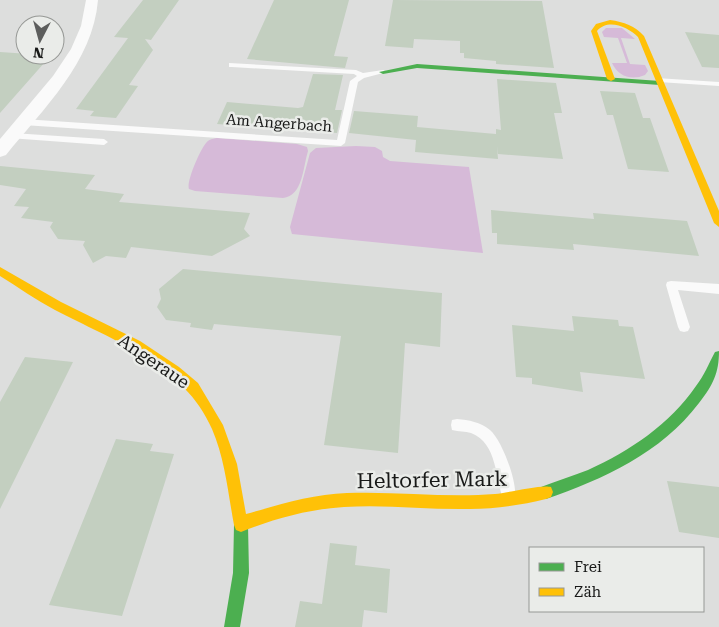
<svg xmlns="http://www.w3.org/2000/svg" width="719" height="627" viewBox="0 0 719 627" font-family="'Roboto Serif',serif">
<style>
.green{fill:#d6bad8}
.building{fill:#c3cfc0}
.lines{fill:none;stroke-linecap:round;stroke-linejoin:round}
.lane{fill:#fafafa;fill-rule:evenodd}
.street{fill:#fafafa;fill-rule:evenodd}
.fast{fill:#4caf50;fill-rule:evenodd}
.slow{fill:#ffc107;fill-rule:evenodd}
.labels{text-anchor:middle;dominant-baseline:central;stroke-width:5;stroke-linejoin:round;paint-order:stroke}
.far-street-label{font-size:15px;fill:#181918;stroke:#eaece9}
.street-label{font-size:18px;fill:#181918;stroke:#eaece9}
.near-street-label{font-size:21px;fill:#181918;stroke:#eaece9}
</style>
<rect width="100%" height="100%" fill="#dddedd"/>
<path class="green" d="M606 28H622L635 39 621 38 630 64 645 65 648 71 645 75C631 81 618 76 612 63H627L618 38 604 37 602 32Z
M217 138 297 144 307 147 308 151C303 167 303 196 283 198L195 191 189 189C186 182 200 150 206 143 209 139 212 139 217 138Z
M356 146 375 147 382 151 383 157 390 161 469 167 483 253 292 234 290 227 310 153 316 148Z"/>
<path class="building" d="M143 0H179L151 40 145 39 153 50 129 85 138 86 116 118 90 116 94 111 76 109 128 38 114 37Z
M274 0H349L334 56 348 57 345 68 247 59Z
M393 0 542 1 554 68 496 64V61L464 58V53H460V41L414 39 413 48 385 46Z
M685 32 719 35V68L702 67Z
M0 52 44 55 38 62H45L0 113Z
M313 74 343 75 335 110H342L337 133 217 124 227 102 298 108 303 107Z
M497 79 556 83 562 113H554L563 159 498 154 497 146 498 159 415 152 416 140 349 133 354 111 418 116 417 127 496 134V129L501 130Z
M600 91 635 93 643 118H650L669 172 628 169 613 115H607Z
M0 166 95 175 85 189 124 194 119 202 250 213 244 229 250 236 212 256 131 247 126 258 106 256 93 263 83 245 85 241 58 239 50 227 53 222 21 218 29 207 14 206 26 189 0 185Z
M491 210 594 219 593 213 687 221 699 256 573 244 574 250 497 244V233H492Z
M183 269 442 293 440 347 405 343 398 453 324 445 341 336 214 324 212 330 190 327 191 323 166 320 157 307 161 299 159 289Z
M572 316 618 320 619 326 633 327 645 379 580 372 583 392 532 384V378L516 377 512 325 574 331Z
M25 357 73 362 0 509V402Z
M116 439 153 444 150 451 174 454 122 616 49 605Z
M667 481 719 487V538L679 532Z
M330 543 357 546 355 565 390 569 387 613 364 610 362 627H295L300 601 322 604Z"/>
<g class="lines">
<path class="lane" d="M229 63 356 70 363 73 383 70 387 72 364 78 358 82 345 143 341 146 23 125 19 122 23 119 337 140 350 81 357 76 354 74 232 67H229Z
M656 78 719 82V86L659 82H656Z
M12 133 104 139 108 142 104 145 9 138 8 136Z
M671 281 719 284V294L678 290 690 327 688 331 684 332 680 331 678 327 666 285 667 282Z
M457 419C469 420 480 422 490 430 502 440 520 487 514 501L509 503 504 501C495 480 498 443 471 433 465 431 459 432 452 430L451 425 452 420Z"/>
<path class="street" d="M86 0H98C93 62 43 109 6 155L0 157V139L53 76 71 49 81 26Z"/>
<path class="fast" d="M417 64 660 81 664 83 660 85 417 68 383 74 379 72Z
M719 351C719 373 713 385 699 403 661 453 604 479 546 499L541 497 539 492 541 487C556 481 573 476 588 470 630 451 670 424 696 386 704 376 709 363 715 352Z
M241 518 246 520 248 525 249 573 240 627H224L233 573 234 525 236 520Z"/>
<path class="slow" d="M610 20C624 22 635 26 644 36L719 211V227L714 223 638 37C628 27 608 18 597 31L615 79 611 81 607 79 591 31 596 24Z
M0 267 61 302 140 341 179 367 198 383 223 425 237 464 246 514C279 505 312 494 347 493 396 491 446 498 495 494 508 493 542 484 551 487L553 492 551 497 546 499C521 505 496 509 470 509 428 510 386 504 344 507 309 509 273 519 241 532L236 530 234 525C228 493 225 459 212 429 185 365 112 340 55 310 36 300 18 287 0 276Z"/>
</g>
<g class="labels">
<g class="far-street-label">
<text transform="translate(279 123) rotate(4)">Am Angerbach</text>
</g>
<g class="street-label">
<text transform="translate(154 361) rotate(34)">Angeraue</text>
</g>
<g class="near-street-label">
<text transform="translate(432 480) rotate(-1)">Heltorfer Mark</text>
</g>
</g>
<rect x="529" y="547" width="175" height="65" fill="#eaece9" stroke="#969895"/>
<rect x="539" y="563" width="25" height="8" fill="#4caf50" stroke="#969895"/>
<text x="574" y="572" font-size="15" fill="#181918">Frei</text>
<rect x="539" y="588" width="25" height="8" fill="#ffc107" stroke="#969895"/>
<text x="574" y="597" font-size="15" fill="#181918">Zäh</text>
<g transform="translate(40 40) rotate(186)"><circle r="24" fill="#eaece9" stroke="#969895"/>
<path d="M0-4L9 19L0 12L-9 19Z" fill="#5d5e5d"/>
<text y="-8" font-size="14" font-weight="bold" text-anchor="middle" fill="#181918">N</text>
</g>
</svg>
